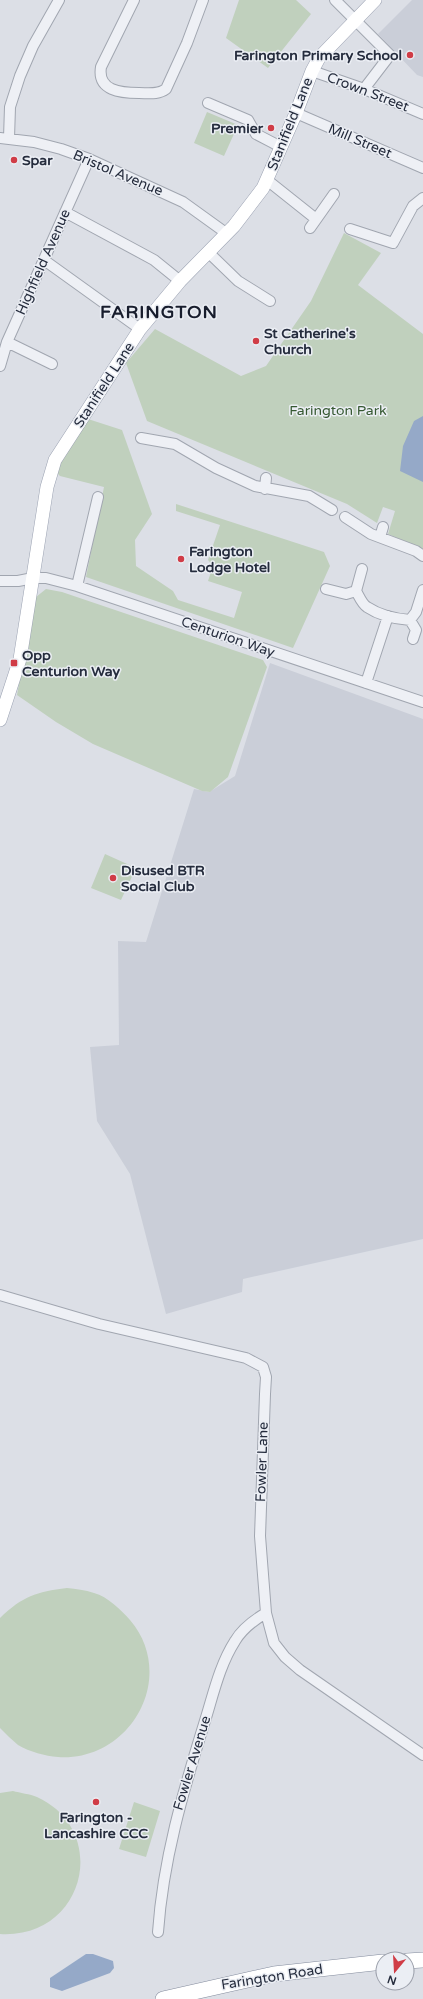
<svg xmlns="http://www.w3.org/2000/svg" width="423" height="1999" viewBox="0 0 423 1999" font-family="'Varela Round',sans-serif">
<style>
.built{fill:#caced8}
.green{fill:#c0d0bd}
.water{fill:#95a9c8}
.lines{fill:none;stroke-linecap:round;stroke-linejoin:round}
.minor-casing{stroke:#a1a6b0;stroke-width:12}
.major-casing{stroke:#9ba2b2;stroke-width:14}
.highway-casing{stroke:#838b9d;stroke-width:16}
.minor{stroke:#eef0f5;stroke-width:10}
.major{stroke:#fff;stroke-width:13}
.highway{stroke:#fff;stroke-width:15}
.poi-dot{fill:#d03c46;stroke:#ebeef4;stroke-width:1.5}
.labels{text-anchor:middle;dominant-baseline:central;stroke-width:3;stroke-linejoin:round;paint-order:stroke}
.poi-label{font-size:14px;font-weight:bold;fill:#252c3d;stroke:#ebeef4;text-anchor:start}
.street-label{font-size:14px;fill:#252c3d;stroke:#ebeef4}
.park-label{font-size:14px;fill:#365932;stroke:#ebeef4}
.district-label{font-size:18px;font-weight:bold;letter-spacing:1px;fill:#181d2d;stroke:#ebeef4}
</style>
<rect width="100%" height="100%" fill="#dcdfe6"/>
<path class="built" d="M412 0H423V77L417 75 378 34Z
M270 663 423 719V1239L243 1279 242 1292 166 1314 130 1174 97 1121 90 1047 119 1045 118 941 146 942 194 789 209 792 235 776Z"/>
<path class="green" d="M239 0H296L311 14 268 68 226 38Z
M207 112 238 125 224 156 194 143Z
M344 233 381 253 358 285 423 334V549L388 534 395 511 383 507 377 523 347 504 147 421 126 363 155 329 241 376 266 366 311 301Z
M88 419 122 430 152 514 135 540 136 566 173 591 178 600 234 618 242 592 208 581 213 566 208 560 220 525 176 511V504L324 552 330 566 293 648 86 577 104 487 60 476 54 470Z
M46 589 62 592 263 660 267 667 228 777 210 792 202 791 93 744 56 722 17 695 33 604 36 597Z
M105 854 136 868 121 900 91 888Z
M67 1588C76 1589 85 1590 94 1593 108 1597 120 1609 130 1620 178 1676 131 1762 58 1757 45 1756 30 1752 18 1745 12 1740 6 1734 0 1728V1618C23 1596 36 1592 67 1588Z
M13 1791C20 1793 30 1794 37 1797 111 1831 85 1939 0 1934V1793Z
M134 1802 160 1811 146 1857 119 1849Z"/>
<path class="water" d="M423 416V482L400 471 403 446 414 421Z
M86 1954H93L113 1961 114 1968 110 1973 62 1991 50 1987V1978Z"/>
<g class="lines">
<defs>
<path id="minor" d="M134 0 101 67C97 91 121 93 139 93 148 93 158 95 166 89L187 43 203 0
M335 0 390 55 364 89
M312 71 364 89 423 114
M208 103 248 120 256 134 281 147
M296 113 423 168
M0 138 34 142 61 149 89 159 183 202 226 233
M9 138 10 107 20 76 33 46 59 0
M267 180 316 219
M65 212 154 260 180 281
M310 228 334 194
M350 229 393 243 413 206 423 198
M208 252 238 281 270 301
M44 260 140 329
M7 342 52 364
M0 366 7 342 89 159
M141 438 175 444 216 468 255 486 309 496 332 510
M265 489 266 478
M345 517 371 534 416 551 423 556
M380 537 383 527
M362 569 356 591C359 596 362 604 367 607 379 615 396 619 410 620L416 612 423 590
M0 581H18L33 578H46L77 586 423 702
M77 586 98 497
M326 589 346 594 356 591
M410 620 416 630 413 639
M366 683 388 616
M0 1295 99 1324 246 1358 263 1367 266 1377 265 1394 260 1536 266 1613 274 1643 285 1657 300 1670 423 1755
M158 1932C163 1860 183 1792 204 1724 213 1696 219 1666 235 1641 242 1629 254 1620 266 1613"/>
<path id="major" d="M0 720 20 659 47 487 55 460 140 329 180 281 234 226 263 188 296 113 312 71 319 58 375 0"/>
<path id="highway" d="M407 1961 423 1960
M163 1999 274 1974 383 1962"/>
</defs>
<use href="#minor" class="minor-casing"/>
<use href="#major" class="major-casing"/>
<use href="#highway" class="highway-casing"/>
<use href="#minor" class="minor"/>
<use href="#major" class="major"/>
<use href="#highway" class="highway"/>
</g>
<g class="poi-dot">
<circle cx="410" cy="55" r="4"/>
<circle cx="271" cy="128" r="4"/>
<circle cx="14" cy="160" r="4"/>
<circle cx="256" cy="341" r="4"/>
<circle cx="181" cy="559" r="4"/>
<rect x="10" y="659" width="8" height="8" rx="2"/>
<circle cx="113" cy="878" r="4"/>
<circle cx="96" cy="1802" r="4"/>
</g>
<g class="labels">
<g class="poi-label">
<text x="402" y="55" text-anchor="end">Farington Primary School</text>
<text x="263" y="128" text-anchor="end">Premier</text>
<text x="22" y="160">Spar</text>
<text x="264" y="333">St Catherine's<tspan x="264" dy="16">Church</tspan></text>
<text x="189" y="551">Farington<tspan x="189" dy="16">Lodge Hotel</tspan></text>
<text x="22" y="655">Opp<tspan x="22" dy="16">Centurion Way</tspan></text>
<text x="121" y="870">Disused BTR<tspan x="121" dy="16">Social Club</tspan></text>
<text x="96" y="1817" text-anchor="middle">Farington -<tspan x="96" dy="16">Lancashire CCC</tspan></text>
</g>
<g class="street-label">
<text transform="translate(368 92) rotate(21)">Crown Street</text>
<text transform="translate(290 124) rotate(-68)">Stanifield Lane</text>
<text transform="translate(360 141) rotate(23)">Mill Street</text>
<text transform="translate(118 173) rotate(23)">Bristol Avenue</text>
<text transform="translate(43 262) rotate(-66)">Highfield Avenue</text>
<text transform="translate(104 385) rotate(-57)">Stanifield Lane</text>
<text transform="translate(228 637) rotate(19)">Centurion Way</text>
<text transform="translate(262 1462) rotate(-88)">Fowler Lane</text>
<text transform="translate(192 1763) rotate(-73)">Fowler Avenue</text>
<text transform="translate(272 1977) rotate(-9)">Farington Road</text>
</g>
<g class="park-label">
<text x="338" y="410">Farington Park</text>
</g>
<g class="district-label">
<text x="159" y="312">FARINGTON</text>
</g>
</g>
<g transform="translate(395 1971) rotate(198)"><circle r="19" fill="#ebeef4" stroke="#9ca0ab"/>
<path d="M0-3L7 15L0 10L-7 15Z" fill="#d03c46"/>
<text y="-6" font-size="11" font-weight="bold" text-anchor="middle" fill="#252c3d">N</text>
</g>
</svg>
